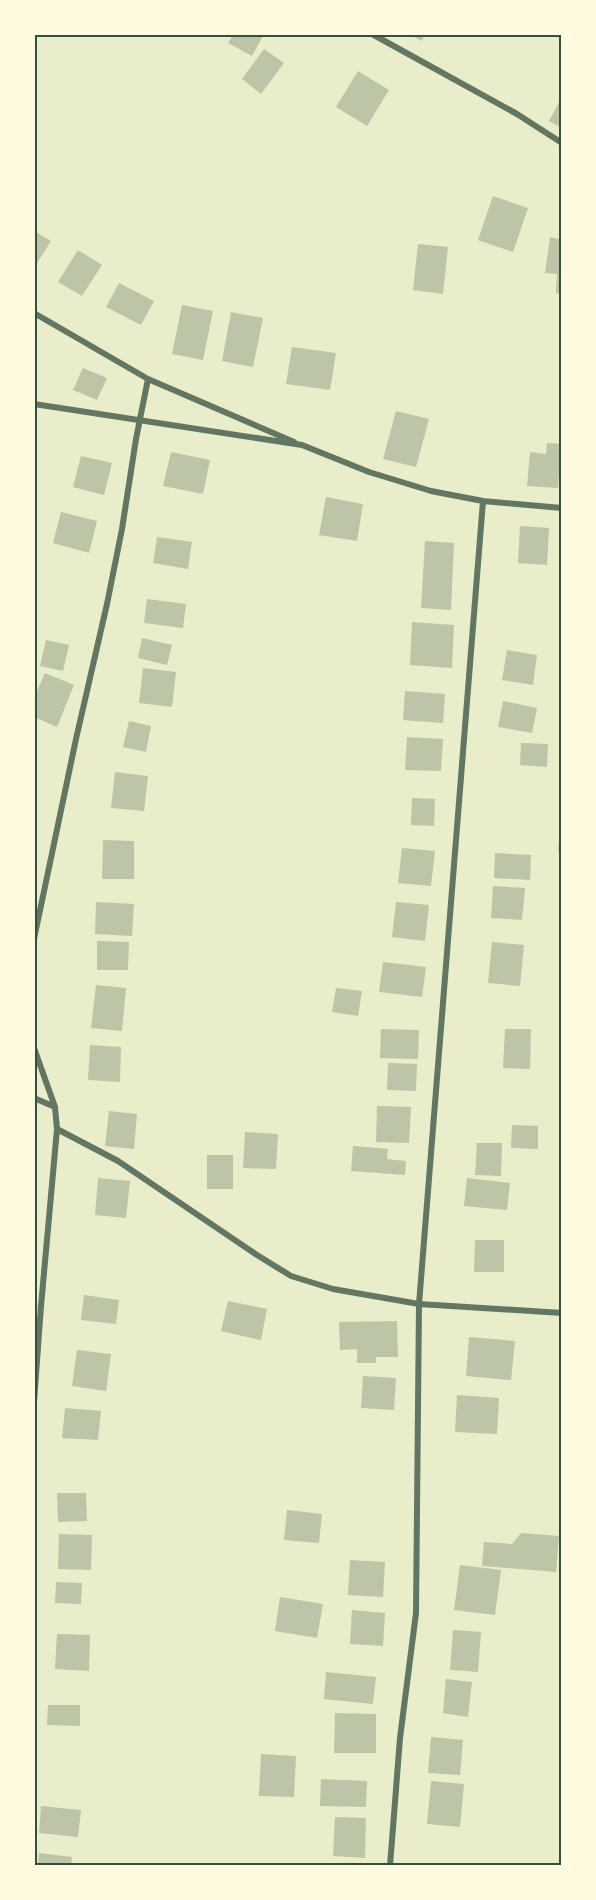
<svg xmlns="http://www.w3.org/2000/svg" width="596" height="1900" viewBox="0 0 596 1900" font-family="'Fira Sans Condensed',sans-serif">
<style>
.building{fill:#bcc5a7}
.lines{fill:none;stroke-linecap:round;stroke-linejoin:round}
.minor{stroke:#617663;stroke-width:6}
.neatline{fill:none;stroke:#344e41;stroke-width:2}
</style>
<rect width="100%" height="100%" fill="#e9edc9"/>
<path class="building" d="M234 34H264L252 56 228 43Z
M408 34H425L422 41Z
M264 49 284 63 261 94 242 79Z
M358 71 389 90 367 126 336 107Z
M562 97V128L549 121Z
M493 196 528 208 513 252 478 240Z
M34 231 51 241 36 265 34 264Z
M550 237 562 240V294L556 293 557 274 545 273Z
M418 244 448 247 443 294 413 290Z
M78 250 102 265 82 296 58 282Z
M119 283 154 301 141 325 106 307Z
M182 305 213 311 203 360 172 354Z
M231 312 263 318 253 367 222 361Z
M292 347 336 353 330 390 286 384Z
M83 368 107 378 97 400 73 390Z
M396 411 429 419 416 467 383 459Z
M547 443 561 444 558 488 527 486 530 452 546 454Z
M171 452 210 460 203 494 163 486Z
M81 456 112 463 104 495 73 487Z
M326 497 363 504 357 541 319 535Z
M61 512 97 521 89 553 53 543Z
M520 526 549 528 547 565 518 563Z
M157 537 192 542 188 569 153 563Z
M425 541 454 543 451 610 421 608Z
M147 599 186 604 183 628 144 623Z
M412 622 454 625 452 668 410 665Z
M142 638 172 645 167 665 138 658Z
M46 640 69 645 63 671 40 666Z
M507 650 537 655 533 685 502 680Z
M143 668 176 672 172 707 139 703Z
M45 673 74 685 57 727 34 717V690L37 691Z
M405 691 445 694 443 723 403 720Z
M503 701 537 708 532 733 498 727Z
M129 721 151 726 146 752 123 747Z
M407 737 443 739 441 771 405 770Z
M521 743 548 744 547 767 520 765Z
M115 772 148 776 144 811 111 808Z
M412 798 435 799 434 826 411 825Z
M560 832H562V851H558Z
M103 840 134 841V879H102Z
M402 848 435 851 431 886 398 883Z
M495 853 531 855 530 880 494 878Z
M493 886 525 888 522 920 491 918Z
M96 902 134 904 132 936 95 934Z
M396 902 429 905 425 941 392 937Z
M97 941 129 942 128 970H97Z
M492 942 524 945 520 986 488 983Z
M383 962 426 967 422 997 379 992Z
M96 985 126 988 122 1031 91 1028Z
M336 988 362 991 358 1016 332 1012Z
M381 1029 419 1030 418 1059 380 1058Z
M505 1029H531L530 1069 503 1068Z
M90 1045 121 1047 120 1082 88 1080Z
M388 1063 417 1064 416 1091 387 1090Z
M377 1106 411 1107 409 1143 376 1142Z
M109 1111 137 1114 134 1149 105 1146Z
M512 1125 538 1126V1149L511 1148Z
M245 1132 278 1134 276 1169 243 1168Z
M477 1143H502L501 1176 475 1175Z
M353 1146 388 1149 387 1159 406 1161 405 1175 351 1171Z
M207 1155H233V1189H207Z
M98 1178 130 1181 126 1218 95 1215Z
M467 1178 510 1183 507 1210 464 1206Z
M475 1240H504V1272H474Z
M84 1295 119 1300 116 1324 81 1320Z
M228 1301 267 1309 261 1340 221 1331Z
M397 1321 398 1357H376V1363H357V1349L340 1350 339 1322Z
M469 1337 515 1341 511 1380 466 1376Z
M77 1350 111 1354 106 1391 72 1386Z
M363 1376 396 1378 394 1410 361 1408Z
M457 1395 499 1398 497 1434 455 1432Z
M65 1408 101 1411 98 1440 62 1438Z
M57 1493H86L87 1521 58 1522Z
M287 1510 322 1514 319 1543 284 1540Z
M521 1533 559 1536 556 1572 482 1566 484 1542 512 1544Z
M59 1534 92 1535 91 1570 58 1569Z
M350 1560 385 1562 383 1597 348 1595Z
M460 1565 501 1570 495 1615 454 1610Z
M56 1582 82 1583 81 1604 55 1603Z
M280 1597 323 1604 317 1638 275 1631Z
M352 1610 385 1613 383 1646 350 1644Z
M453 1630 481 1632 478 1672 450 1670Z
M57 1634 90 1635 89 1671 55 1669Z
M326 1672 376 1677 373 1704 324 1699Z
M446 1679 472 1682 468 1717 443 1713Z
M48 1705H80V1726L47 1725Z
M335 1713 376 1714V1753H334Z
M431 1737 463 1740 460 1775 428 1773Z
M261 1754 296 1756 294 1797 259 1796Z
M321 1779 367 1781 366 1807 320 1806Z
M431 1781 464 1784 460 1827 427 1824Z
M41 1806 81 1810 78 1837 39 1833Z
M335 1817 366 1818 365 1858 333 1856Z
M39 1853 72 1857 71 1866H38Z"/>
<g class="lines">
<path class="minor" d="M372 34 517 114 562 143
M34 313 148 379 294 442
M34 404 302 445 369 472 431 491 483 501 562 508
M34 939 76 739 107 604 122 529 136 439 148 379
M34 1048 55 1107 57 1129 41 1306 34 1402
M34 1098 55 1107
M57 1129 118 1161 257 1255 291 1276 333 1289 419 1304 562 1313
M390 1866 400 1738 416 1613 419 1304 483 501"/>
</g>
<rect width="596" height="1900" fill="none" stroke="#fefae0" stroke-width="72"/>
<rect x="36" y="36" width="524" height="1828" class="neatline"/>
</svg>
